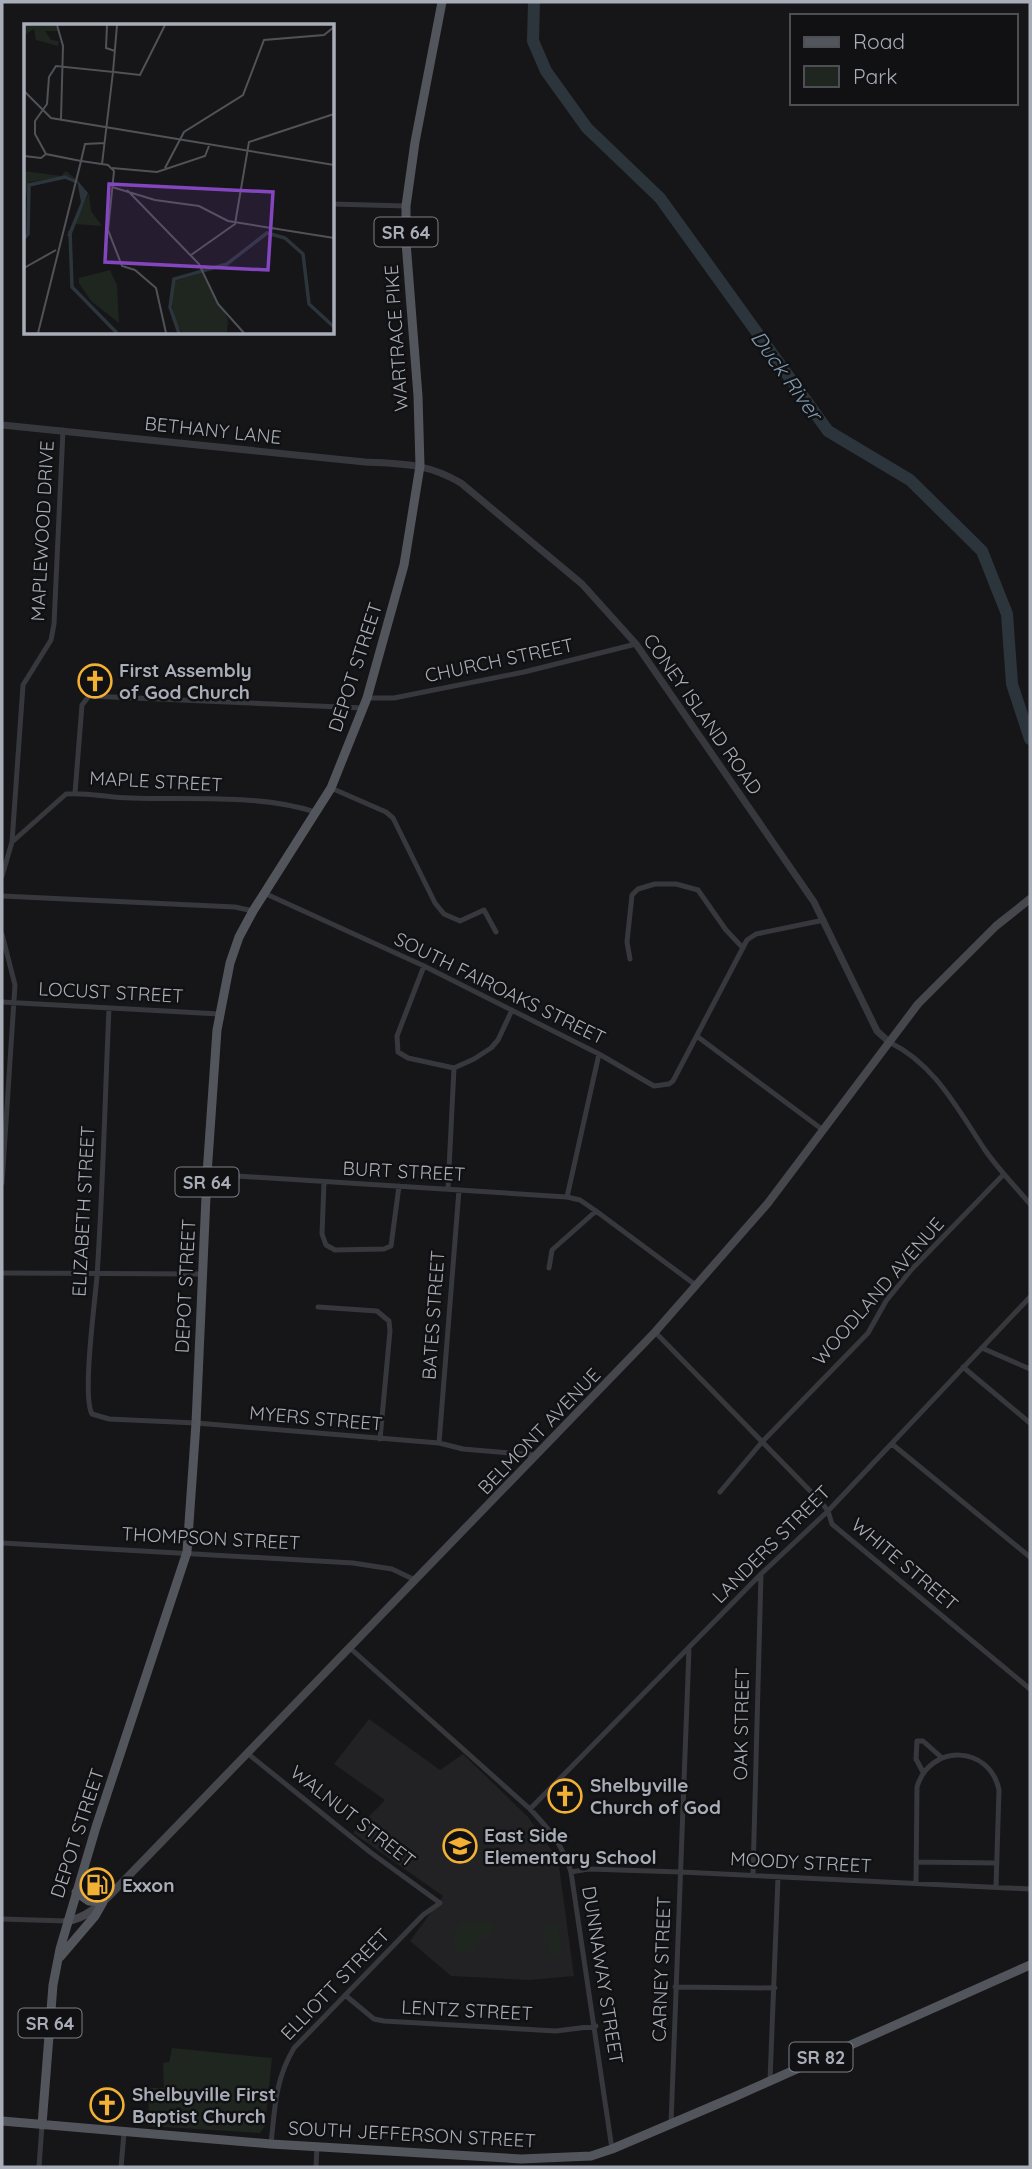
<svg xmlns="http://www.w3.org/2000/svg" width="1032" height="2169" viewBox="0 0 1032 2169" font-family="Quicksand,sans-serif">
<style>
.built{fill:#222225}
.green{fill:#1e261f}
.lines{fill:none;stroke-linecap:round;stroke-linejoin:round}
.river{stroke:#2c353c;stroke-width:12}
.minor{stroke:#37383d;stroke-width:5}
.tertiary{stroke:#37383d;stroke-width:7}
.secondary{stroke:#45474d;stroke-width:8}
.primary{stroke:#53555c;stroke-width:9}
.labels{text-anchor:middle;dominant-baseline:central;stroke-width:5;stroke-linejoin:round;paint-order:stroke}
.shield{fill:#111113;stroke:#7b7e86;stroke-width:2}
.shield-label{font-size:18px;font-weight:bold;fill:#a8adb8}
.street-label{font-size:19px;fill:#a8adb8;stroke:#111113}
.poi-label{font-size:19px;font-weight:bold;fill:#a8adb8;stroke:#111113;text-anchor:start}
.water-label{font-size:21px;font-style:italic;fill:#7f9bb3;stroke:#111113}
.inset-river{fill:none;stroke:#2c353c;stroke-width:3.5}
.inset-road{fill:none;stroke:#505258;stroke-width:2}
.view{fill:#8446be;fill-opacity:0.15;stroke:#8446be;stroke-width:3.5}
.inset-edge{fill:none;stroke:#a8adb8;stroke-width:3.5}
</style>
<rect width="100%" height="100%" fill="#161618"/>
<path class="built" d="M369 1719 440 1770 463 1754 528 1817 558 1859 574 1976 529 1980 451 1976 410 1941 443 1896 353 1833 385 1800 334 1764Z"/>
<path class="green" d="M479 1921 492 1923 494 1929C488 1937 480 1940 474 1951H456L453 1939 459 1923Z
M558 1924 563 1955 549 1956 547 1943H545L544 1926Z
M172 2048 272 2058 265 2126 260 2133 148 2126 149 2088H164L163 2063 169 2062Z"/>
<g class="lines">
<path class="river" d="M534 2 533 41 546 71 587 128 660 198 828 431 910 480 982 551 1007 614 1012 684 1030 739"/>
<path class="minor" d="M332 204 406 206
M367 698H394L524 672 636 644
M331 788 386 812 393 818 435 903 444 914 460 921 484 910 496 932
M75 793 82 705 89 696 363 708
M12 842 66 794C88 792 109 798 131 798 189 800 261 794 315 812
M2 876 12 842 23 685 51 640 54 624 63 430
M264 893 424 966 599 1054 654 1086 669 1084 673 1081 747 940 756 934 824 920
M2 896 235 907 253 911
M2 934 15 985 2 1183
M630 959 627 942 632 895 638 889 655 884H676L698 890 726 930 743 948
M424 966 397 1036 398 1052 408 1058 454 1068 474 1059 491 1048 498 1040 512 1010
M2 1002 219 1014
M109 1008C105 1097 103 1187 97 1276 95 1302 82 1396 92 1414L109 1419 196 1423 439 1443 463 1449 535 1455
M698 1037 823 1130
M889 1042C935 1064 958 1110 985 1150 998 1169 1015 1186 1030 1204
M207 1174 567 1197 580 1200 596 1211 697 1286
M324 1182 322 1234 326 1245 335 1250 384 1249 391 1246 399 1186
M448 1189 454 1068
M567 1197 599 1054
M549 1268 552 1250 596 1211
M2 1273 203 1274
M318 1307 377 1311 389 1321 390 1331 380 1439
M655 1332 821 1502 828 1511 832 1524 1030 1689
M982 1348 1030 1369
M963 1367 1030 1423
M439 1443 459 1190
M892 1444 1030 1557
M720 1492 762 1442 868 1333 886 1301 912 1269 1004 1174
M2 1543 353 1563 392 1569 415 1580
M350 1648 530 1809C549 1829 563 1845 571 1872L612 2149
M247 1753 370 1852 440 1903 423 1915 294 2048C275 2080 275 2107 271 2144
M923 1772 916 1759 917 1741H923L941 1757
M530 1809 761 1574 828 1511 1030 1297
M916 1862 997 1863
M571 1872 588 1869 681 1872 1030 1889
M753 1875 761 1574
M916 1883 917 1787C930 1743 990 1745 999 1790L996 1887
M2 1919 67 1921
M675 1987 775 1988
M345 1995 374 2019 384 2021 556 2031 596 2026
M770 2080 778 1877
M671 2124 689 1649
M39 2167 42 2125
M121 2167 124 2133
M316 2167 317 2146"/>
<path class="tertiary" d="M2 425 365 462C403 464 427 463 461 483L582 584 636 644 814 902 877 1031 889 1042"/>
<path class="secondary" d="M67 1921C86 1918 99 1906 113 1892L655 1332 768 1203 918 1004 996 926 1030 899"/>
<path class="primary" d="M60 1957 95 1916 103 1902 89 1901 76 1892
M2 2121 271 2144 521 2159 591 2156 612 2149 734 2097 1030 1965
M42 2125 53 1985 60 1949 96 1827 187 1552 196 1423 207 1174 217 1030 230 963 239 937 253 911 331 788 367 698 404 565 420 466 418 396 406 242V206L415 142 442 2"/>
</g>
<defs>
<symbol id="church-ring" viewBox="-11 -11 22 22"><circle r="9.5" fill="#111113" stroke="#f2b134" stroke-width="1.5"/><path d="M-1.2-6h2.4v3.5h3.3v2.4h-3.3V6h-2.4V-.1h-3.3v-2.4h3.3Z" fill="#f2b134"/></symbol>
<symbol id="school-ring" viewBox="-11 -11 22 22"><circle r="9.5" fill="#111113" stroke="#f2b134" stroke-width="1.5"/><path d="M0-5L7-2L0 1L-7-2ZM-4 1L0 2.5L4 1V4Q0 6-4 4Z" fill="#f2b134"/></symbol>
<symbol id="fuel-ring" viewBox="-11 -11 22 22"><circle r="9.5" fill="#111113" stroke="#f2b134" stroke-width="1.5"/><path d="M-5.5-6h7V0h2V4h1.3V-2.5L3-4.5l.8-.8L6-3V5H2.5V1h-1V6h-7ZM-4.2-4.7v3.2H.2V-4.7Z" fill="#f2b134"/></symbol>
</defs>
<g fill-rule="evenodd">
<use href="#church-ring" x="76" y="662" width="38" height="38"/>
<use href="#church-ring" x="546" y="1777" width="38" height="38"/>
<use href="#school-ring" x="441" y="1827" width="38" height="38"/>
<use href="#fuel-ring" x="78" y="1866" width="38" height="38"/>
<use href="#church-ring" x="88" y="2086" width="38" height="38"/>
</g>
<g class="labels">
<g class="shield">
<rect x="374.5" y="217.5" width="63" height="29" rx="5"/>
<rect x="175.5" y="1167.5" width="63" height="29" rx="5"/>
<rect x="18.5" y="2008.5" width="63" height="29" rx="5"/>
<rect x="789.5" y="2042.5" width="63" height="29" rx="5"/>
</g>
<g class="shield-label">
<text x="406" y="232">SR 64</text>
<text x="207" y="1182">SR 64</text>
<text x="50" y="2023">SR 64</text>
<text x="821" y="2057">SR 82</text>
</g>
<g class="street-label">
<text transform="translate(396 338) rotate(-94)">WARTRACE PIKE</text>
<text transform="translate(213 430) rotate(6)">BETHANY LANE</text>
<text transform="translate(42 531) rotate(-87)">MAPLEWOOD DRIVE</text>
<text transform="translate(499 660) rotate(-12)">CHURCH STREET</text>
<text transform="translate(355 667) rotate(-72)">DEPOT STREET</text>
<text transform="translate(703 714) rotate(55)">CONEY ISLAND ROAD</text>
<text transform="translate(156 781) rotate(3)">MAPLE STREET</text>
<text transform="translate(500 988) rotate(26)">SOUTH FAIROAKS STREET</text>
<text transform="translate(111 992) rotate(3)">LOCUST STREET</text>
<text transform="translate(404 1171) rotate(3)">BURT STREET</text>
<text transform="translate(83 1211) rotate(-87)">ELIZABETH STREET</text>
<text transform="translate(185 1286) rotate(-87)">DEPOT STREET</text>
<text transform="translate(878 1291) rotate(-49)">WOODLAND AVENUE</text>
<text transform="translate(433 1315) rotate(-86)">BATES STREET</text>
<text transform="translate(316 1418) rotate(5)">MYERS STREET</text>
<text transform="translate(539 1431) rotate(-46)">BELMONT AVENUE</text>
<text transform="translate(211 1538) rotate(3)">THOMPSON STREET</text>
<text transform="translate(771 1544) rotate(-45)">LANDERS STREET</text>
<text transform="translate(905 1564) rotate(40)">WHITE STREET</text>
<text transform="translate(741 1724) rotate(-89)">OAK STREET</text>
<text transform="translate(353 1816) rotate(38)">WALNUT STREET</text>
<text transform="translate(77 1833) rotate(-72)">DEPOT STREET</text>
<text transform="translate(801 1862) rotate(3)">MOODY STREET</text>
<text transform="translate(661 1969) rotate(-88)">CARNEY STREET</text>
<text transform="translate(603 1975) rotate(81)">DUNNAWAY STREET</text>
<text transform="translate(335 1984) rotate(-46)">ELLIOTT STREET</text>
<text transform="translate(467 2010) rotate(3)">LENTZ STREET</text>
<text transform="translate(412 2134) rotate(3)">SOUTH JEFFERSON STREET</text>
</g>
<g class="poi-label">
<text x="119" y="670">First Assembly<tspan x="119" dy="22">of God Church</tspan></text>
<text x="590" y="1785">Shelbyville<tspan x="590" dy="22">Church of God</tspan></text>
<text x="484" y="1835">East Side<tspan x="484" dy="22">Elementary School</tspan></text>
<text x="122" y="1885">Exxon</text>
<text x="132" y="2094">Shelbyville First<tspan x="132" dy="22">Baptist Church</tspan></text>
</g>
<g class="water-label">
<text transform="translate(787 375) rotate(54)">Duck River</text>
</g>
</g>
<g transform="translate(24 24)">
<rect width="310" height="310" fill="#161618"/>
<path d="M0 1H32L34 7H21L27 16 35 17 34 22 12 16 10 5 0 11ZM0 147 37 152 42 147 54 157 44 152 5 158 0 183ZM65 169 67 187 78 202 50 200ZM86 246 93 261 95 299 67 277 55 259V254ZM178 249 204 295 203 309H158L151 295 147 275 151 257Z" fill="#1e261f"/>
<path d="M53 156 64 169 47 212H43L57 178Z" fill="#2c353c"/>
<path class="inset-river" d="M46 207 48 263 93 309M0 214 4 210 5 161 41 153 53 158M155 309 146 283 150 255 203 240 243 209 261 214 279 230 285 280 310 303"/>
<path class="inset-road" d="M33 1 39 22 37 95M83 1 82 24 91 27M90 48 116 51 141 1M0 67 27 94 310 141M81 119 61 120 57 137 84 141 90 147 84 206 98 242 111 246 132 264 142 309M0 132 17 134 22 130M78 140 89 48M88 144 133 148 181 132 185 122M141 144 160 108 219 71 240 16 300 11 310 3M88 163 131 176 175 182 204 197 310 214M103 166 175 240 194 280 220 309M167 231 211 200 225 118 310 90M0 244 32 226M14 309 57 137 22 130 11 110V97L23 80 25 53 32 42 89 48 93 1"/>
<path class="view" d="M85 160 249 168 244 246 81 238Z"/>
<rect width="310" height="310" class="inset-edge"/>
</g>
<rect width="1032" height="2169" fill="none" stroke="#a8adb8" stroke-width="7"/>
<rect x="790" y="14" width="228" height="91" fill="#111113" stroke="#4d4f55" stroke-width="2"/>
<rect x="804" y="37" width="35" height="10" fill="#53555c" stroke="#4d4f55" stroke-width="2"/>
<text x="853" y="49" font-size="21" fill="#a8adb8">Road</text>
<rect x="804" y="66" width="35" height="21" fill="#1e261f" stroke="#4d4f55" stroke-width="2"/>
<text x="853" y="84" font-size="21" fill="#a8adb8">Park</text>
</svg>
